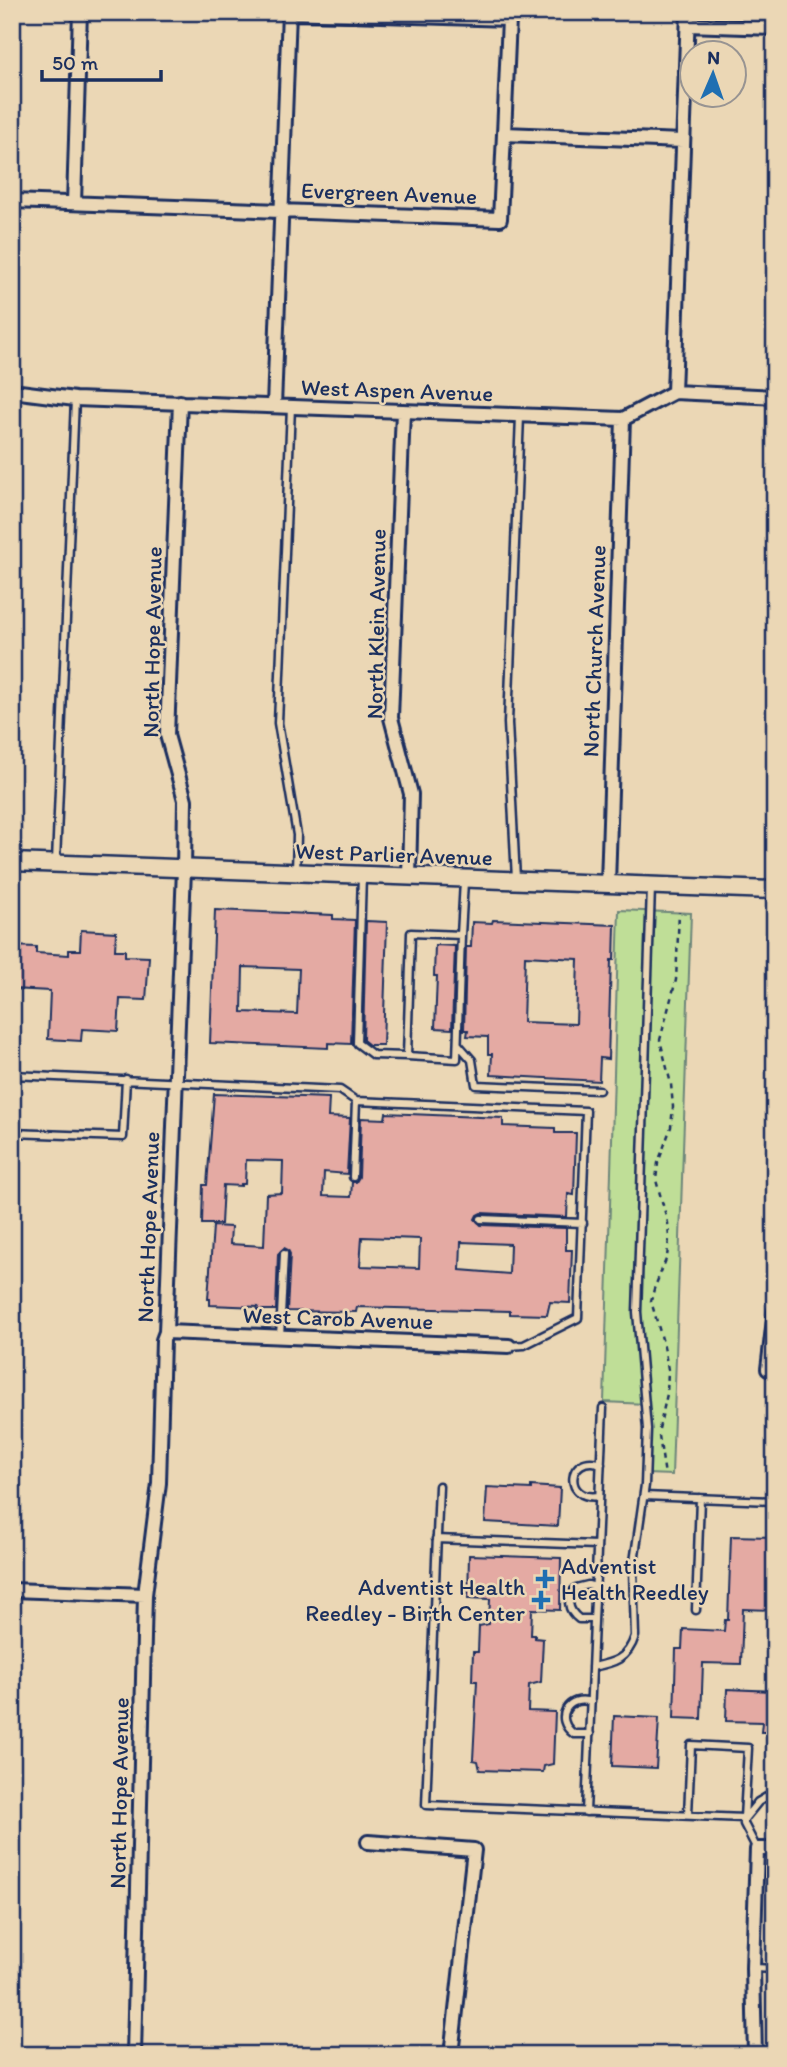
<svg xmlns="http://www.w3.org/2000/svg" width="787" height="2067" viewBox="0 0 787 2067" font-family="Itim,sans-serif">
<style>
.green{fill:#bfde97;stroke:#6d867a;stroke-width:2}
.building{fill:#e4aaa3;stroke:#1b2f5e;stroke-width:2;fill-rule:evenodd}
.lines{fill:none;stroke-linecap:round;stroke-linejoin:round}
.service-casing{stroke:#1b2f5e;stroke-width:11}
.minor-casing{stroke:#1b2f5e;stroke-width:18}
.tertiary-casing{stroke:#1b2f5e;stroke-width:21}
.path{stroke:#1b2f5e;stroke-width:2.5;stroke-dasharray:5 5;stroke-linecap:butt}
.service{stroke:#ebd7b5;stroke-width:6}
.minor{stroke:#ebd7b5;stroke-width:12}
.tertiary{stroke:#ebd7b5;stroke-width:16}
.poi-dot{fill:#1f6fb2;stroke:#ebd7b5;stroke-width:2.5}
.labels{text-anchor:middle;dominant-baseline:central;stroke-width:5;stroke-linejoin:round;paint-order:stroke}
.street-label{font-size:23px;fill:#1b2f5e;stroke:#ebd7b5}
.poi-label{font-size:23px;fill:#1b2f5e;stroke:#ebd7b5;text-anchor:start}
</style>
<rect width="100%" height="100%" fill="#ebd7b5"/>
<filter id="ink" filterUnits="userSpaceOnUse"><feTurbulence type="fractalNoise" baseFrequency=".0143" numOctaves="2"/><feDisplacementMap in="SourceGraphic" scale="14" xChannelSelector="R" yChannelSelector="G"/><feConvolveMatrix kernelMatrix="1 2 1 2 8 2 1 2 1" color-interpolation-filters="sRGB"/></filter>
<g filter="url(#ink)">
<path class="green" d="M619 910 691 913 672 1475 646 1474V1404L604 1402Z"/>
<path class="building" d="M215 910 333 915V919L355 920 351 1044 328 1043V1048L210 1043ZM243 967 299 969 297 1014 242 1012Z
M493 920 615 925 614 960H611L608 1059 600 1058 599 1081 491 1075 492 1054H488V1037L467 1036 468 1030H464L466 947H471L472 922 492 923ZM525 956 578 959 576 1024 523 1022Z
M366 921 387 922 383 1045H369L363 1040Z
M81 930 116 932 115 950H125V956L149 957 146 1000 120 999 118 1031 82 1029 81 1041 48 1039 50 991 12 989V946L36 947V953L69 955V950H80Z
M435 945 455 946 452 1029 435 1028 437 976H434Z
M214 1094 329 1098 328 1117 350 1118 347 1174 324 1172 323 1196 351 1197 352 1182H356L359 1177 361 1118 385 1119 386 1113 503 1118V1126L555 1128V1133H576L574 1195 568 1194 567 1217 481 1213 477 1215 475 1219 481 1225 566 1228V1250H572L570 1303 550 1302 547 1315 510 1314V1311L357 1307 356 1312 287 1311 290 1254 288 1250 284 1248 278 1254 276 1310H257L258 1307 210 1305V1299H208L213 1226 231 1227 230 1244 264 1246 266 1194 282 1193 283 1161 246 1160 245 1184H241V1186L223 1185 221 1224H202L203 1185H207ZM362 1237 420 1239 419 1268 360 1266ZM461 1242 510 1244 509 1274 460 1270Z
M531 1486 560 1488 558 1526 485 1522 487 1487 531 1489Z
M731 1536 775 1537 773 1610 743 1609 741 1664 703 1663 701 1719 674 1718 676 1649H682L683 1629 724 1631 725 1620H728Z
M469 1555 561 1558 560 1610 532 1609 531 1635H535V1638L543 1639 541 1682 529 1685 528 1711 555 1712 553 1764 544 1766 543 1772 480 1770 478 1761 473 1760 477 1681H472L473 1652H478L479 1626 489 1624 490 1599 468 1598Z
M727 1689 775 1691V1732H761L762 1722 726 1721Z
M614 1716 659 1718 656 1768 612 1766Z"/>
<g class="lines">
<defs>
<path id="service" d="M291 407 278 723 297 835 296 872
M56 862 75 399
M362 875 357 1043 373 1055 407 1056
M516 879 508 723 520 416
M461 935 457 1059 407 1056 411 933 461 935 464 881
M458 1044 472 1060 476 1085 599 1090
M12 1075 340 1090 356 1101 586 1111 578 1318 524 1345 509 1346
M12 1133 123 1137 126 1079
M353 1177 356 1101
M481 1219 583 1223
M280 1337 284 1254
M439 1486 426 1805 744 1818V1824L757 1849
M599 1496C562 1502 567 1452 601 1464
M644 1496 775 1501
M436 1539 597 1545
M696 1610 700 1498
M594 1619H579C567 1610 566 1598 576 1588L588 1585 596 1587
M592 1667C614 1663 628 1659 635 1636L633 1569 645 1485 647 1429 637 1312 651 887
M590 1734H574C553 1719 568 1694 591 1702
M586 1812 603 1408
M688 1815 691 1745 748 1748 744 1818
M745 1818 758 1802 775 1792
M753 1968 775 1969"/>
<path id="minor" d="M286 12 509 19 504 134
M688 25 775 28
M12 201 500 219 504 134 683 141
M74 203 80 12
M12 391 75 399 623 419 674 392 775 397
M674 392 688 12
M274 406 289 12
M403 411 391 718 411 794 409 877
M608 884 623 419
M775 1311 768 1369H775
M166 1332 509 1346
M12 1590 145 1595
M368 1842 474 1850 451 2055
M134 2055 145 1595 159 1483 163 1340 166 1332 184 869 185 800 167 735 180 402
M755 2055 753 1968 757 1849H775"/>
<path id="tertiary" d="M12 862 775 890"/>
</defs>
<use href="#service" class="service-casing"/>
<use href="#minor" class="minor-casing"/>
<use href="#tertiary" class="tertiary-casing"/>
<path class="path" d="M659 1429 667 1394 668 1370 664 1346 651 1301 654 1289 667 1257 669 1239 668 1223 656 1180 658 1163 671 1127 673 1107 671 1084 660 1040 676 980 679 912
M659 1436 665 1475"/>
<use href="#service" class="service"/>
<use href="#minor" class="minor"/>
<use href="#tertiary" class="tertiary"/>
</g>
</g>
<g class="poi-dot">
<path d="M541.5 1568.5h7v7h7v7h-7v7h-7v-7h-7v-7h7z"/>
<path d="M537.5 1589.5h7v7h7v7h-7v7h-7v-7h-7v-7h7z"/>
</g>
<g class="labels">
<g class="street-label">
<text transform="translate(389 193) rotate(2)">Evergreen Avenue</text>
<text transform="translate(397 390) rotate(2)">West Aspen Avenue</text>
<text transform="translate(376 624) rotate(-89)">North Klein Avenue</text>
<text transform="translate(152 642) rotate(-89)">North Hope Avenue</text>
<text transform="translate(594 651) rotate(-88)">North Church Avenue</text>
<text transform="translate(394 854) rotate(2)">West Parlier Avenue</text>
<text transform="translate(148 1227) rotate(-88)">North Hope Avenue</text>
<text transform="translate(338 1318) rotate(2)">West Carob Avenue</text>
<text transform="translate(119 1793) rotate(-89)">North Hope Avenue</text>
</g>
<g class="poi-label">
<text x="561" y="1566">Adventist<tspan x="561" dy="26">Health Reedley</tspan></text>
<text x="525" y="1587" text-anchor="end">Adventist Health<tspan x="525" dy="26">Reedley - Birth Center</tspan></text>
</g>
</g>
<rect width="787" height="2067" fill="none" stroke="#ebd7b5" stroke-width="42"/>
<rect x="21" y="21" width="745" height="2025" fill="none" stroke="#1b2f5e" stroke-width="2.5" filter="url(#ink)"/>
<g transform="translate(713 74) rotate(2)"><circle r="33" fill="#ebd7b5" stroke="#989492" stroke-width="2"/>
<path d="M0-5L12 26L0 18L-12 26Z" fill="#1f6fb2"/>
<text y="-10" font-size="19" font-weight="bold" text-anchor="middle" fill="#1b2f5e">N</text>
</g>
<path d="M42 70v10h119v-10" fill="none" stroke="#1b2f5e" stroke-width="3.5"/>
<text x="52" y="70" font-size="21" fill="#1b2f5e" stroke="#ebd7b5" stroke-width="5" paint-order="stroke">50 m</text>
</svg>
